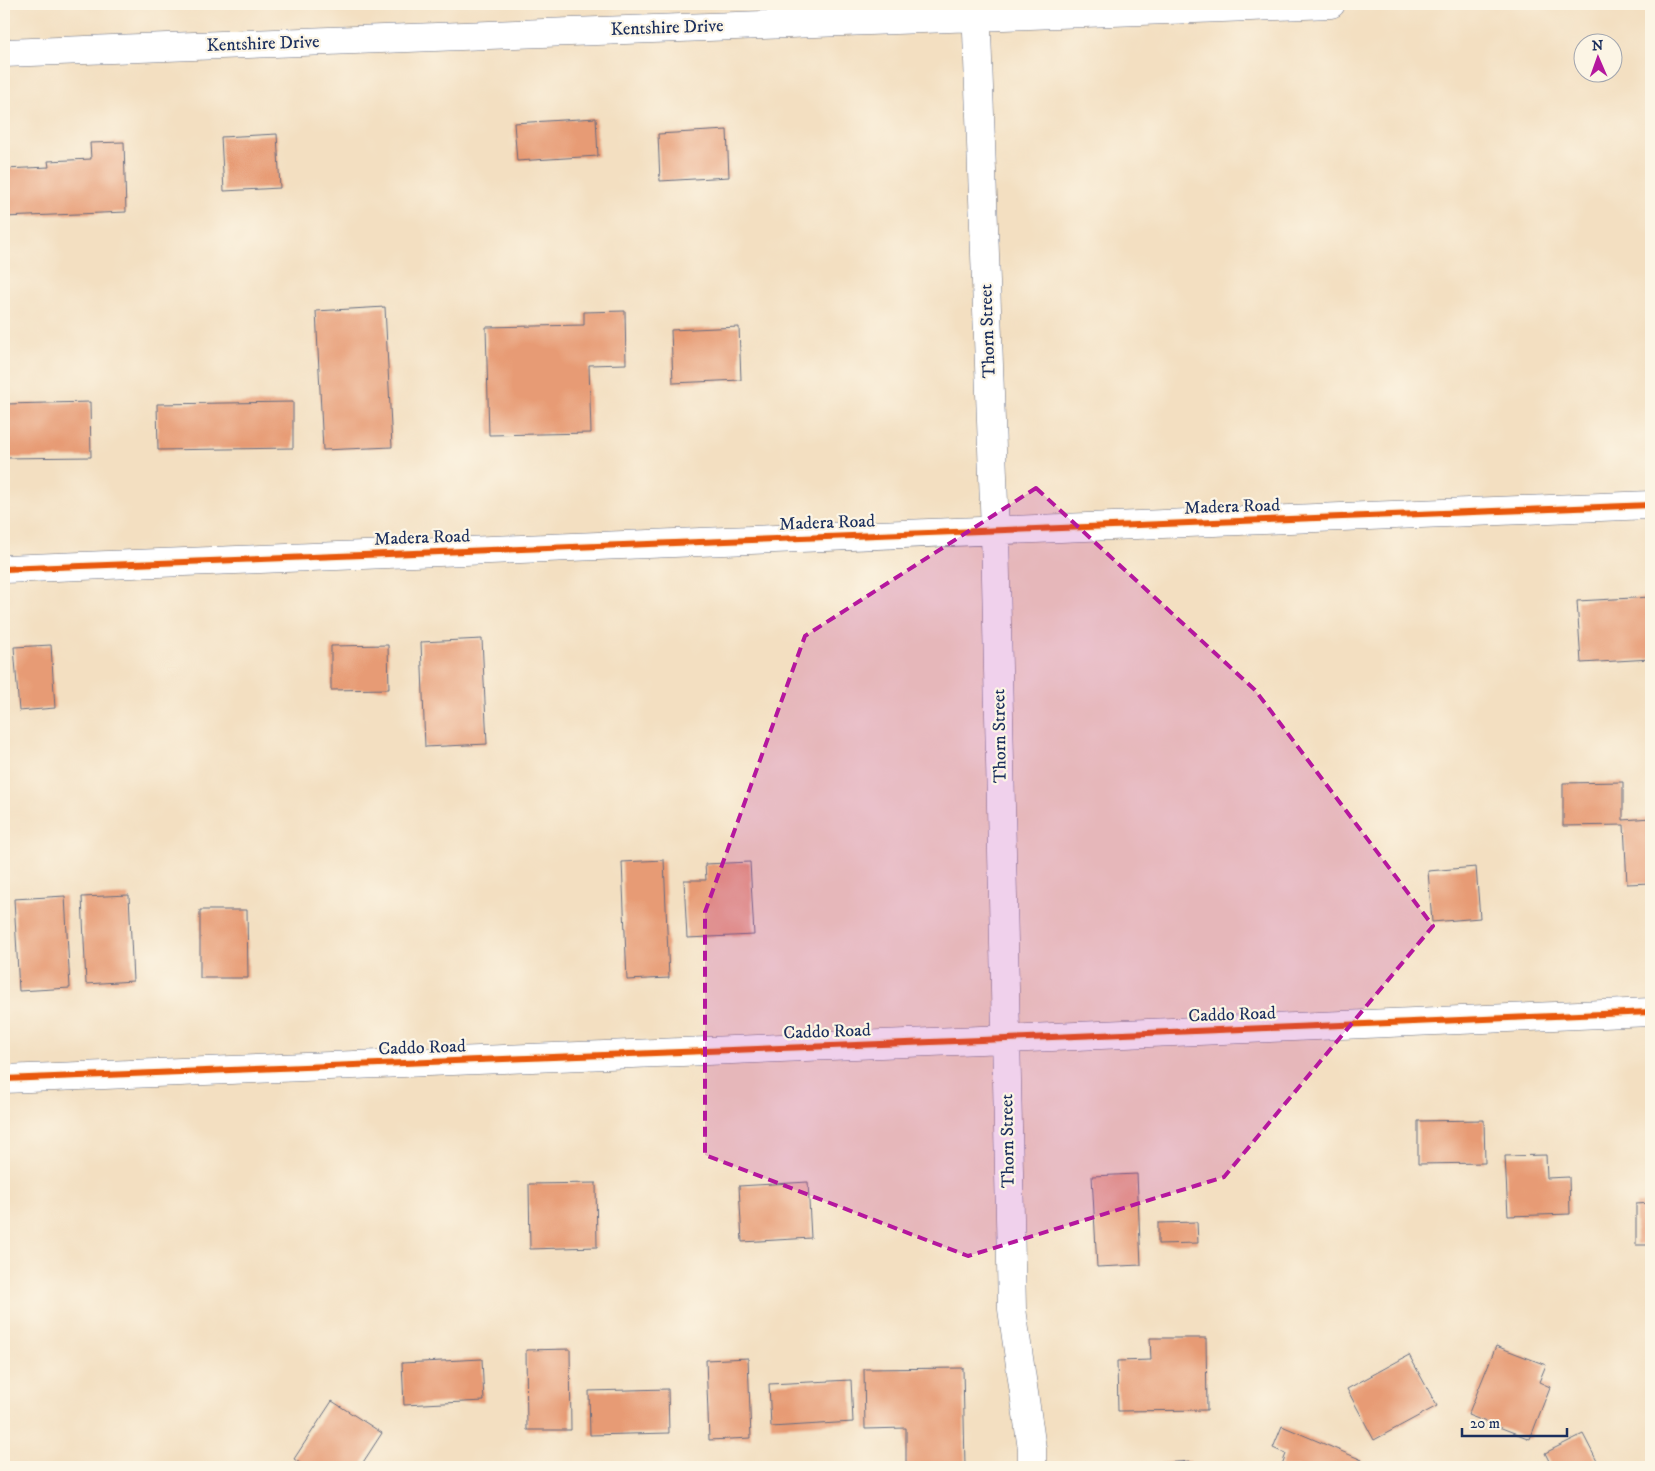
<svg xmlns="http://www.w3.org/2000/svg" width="1655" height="1471" viewBox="0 0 1655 1471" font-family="'IM FELL DW Pica',serif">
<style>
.building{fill:#e79b75}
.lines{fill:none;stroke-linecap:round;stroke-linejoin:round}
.street-casing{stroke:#676d81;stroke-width:29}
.street{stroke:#fff;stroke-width:28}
.cycleway-casing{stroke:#fcf5e5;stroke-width:9}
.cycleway{stroke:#e8590c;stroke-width:6}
.marked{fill:#b5179e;fill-opacity:0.2;stroke:#b5179e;stroke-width:4;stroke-dasharray:10 6;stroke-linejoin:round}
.labels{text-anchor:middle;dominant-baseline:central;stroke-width:4.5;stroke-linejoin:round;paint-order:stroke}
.street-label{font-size:18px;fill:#1b2f5e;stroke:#fcf5e5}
</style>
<rect width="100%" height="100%" fill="#fcf5e5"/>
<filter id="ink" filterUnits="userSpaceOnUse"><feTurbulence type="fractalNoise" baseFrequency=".02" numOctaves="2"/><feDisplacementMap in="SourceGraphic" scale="10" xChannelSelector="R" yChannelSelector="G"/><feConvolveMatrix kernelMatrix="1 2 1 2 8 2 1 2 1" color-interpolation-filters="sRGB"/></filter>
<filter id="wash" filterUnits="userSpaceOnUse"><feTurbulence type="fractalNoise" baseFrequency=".0096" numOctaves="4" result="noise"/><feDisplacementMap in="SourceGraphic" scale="20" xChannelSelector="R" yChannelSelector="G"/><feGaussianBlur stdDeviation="1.12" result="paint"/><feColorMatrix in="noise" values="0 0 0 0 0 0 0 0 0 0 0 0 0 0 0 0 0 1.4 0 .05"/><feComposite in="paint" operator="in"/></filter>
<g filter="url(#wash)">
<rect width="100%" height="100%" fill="#f3dfc1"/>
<g id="blocks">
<path class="building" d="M596 118 598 156 517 161 514 123Z
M727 130 729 177 660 181 658 134Z
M277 134 280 188 224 191 221 137Z
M124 142 126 212 4 217V169L49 167 48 161 91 159 90 143Z
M385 307 392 447 323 450 316 311Z
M625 311 626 364 589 365 591 433 489 435 486 327 584 325V312Z
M739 327 741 380 673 383 671 330Z
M90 402 91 457 5 458V404Z
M293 402V448L158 450 157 404Z
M1651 597V659L1581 663 1577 601Z
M482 639 487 744 425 747 421 642Z
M51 645 55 708 19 711 14 647Z
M388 645 389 689 331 690V646Z
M1623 782V820L1651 818V883L1627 884 1624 825 1563 826V783Z
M664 860 669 978 627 980 622 862Z
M750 862 754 935 687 938 684 880H706L705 864Z
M1476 867 1480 918 1432 922 1428 871Z
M129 895 133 981 86 984 82 897Z
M65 896 70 988 19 991 14 899Z
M200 910H247L248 978H200Z
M1484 1120 1485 1163 1418 1164V1121Z
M1546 1155 1547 1178 1569 1177 1570 1214 1508 1216 1505 1156Z
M1137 1174 1141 1265 1097 1267 1092 1176Z
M808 1182 811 1238 742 1242 739 1186Z
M596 1183 597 1247 530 1249 529 1184Z
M1651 1203V1245H1636V1204Z
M1197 1222 1198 1243 1158 1244V1223Z
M1150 1338H1206L1207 1410 1118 1411 1117 1361 1151 1360Z
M1496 1346 1546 1365 1539 1382 1550 1387 1530 1439 1468 1415Z
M570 1349 571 1430H527L526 1350Z
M1409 1355 1437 1406 1374 1440 1347 1389Z
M748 1358 751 1438 709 1440 706 1360Z
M482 1359 484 1401 404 1405 402 1363Z
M963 1368 965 1467H906V1428L865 1429 864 1369Z
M851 1380 853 1422 771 1427 769 1384Z
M668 1389 669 1433 590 1435 589 1391Z
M332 1401 382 1433 360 1467H306L294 1459Z
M1282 1426 1362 1460 1359 1467H1281L1286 1454 1273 1448Z
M1583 1434 1600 1467H1552L1545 1453Z
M1190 1461 1191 1467H1123V1466Z"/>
</g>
</g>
<g filter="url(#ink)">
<use href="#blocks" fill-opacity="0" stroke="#676d81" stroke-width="1"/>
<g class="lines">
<defs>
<path id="street" d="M976 4 995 532 1012 1309 1032 1449V1467
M4 53 1331 4
M4 569 1651 505
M4 1079 1006 1039 1651 1012"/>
</defs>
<use href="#street" class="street-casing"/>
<use href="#street" class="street"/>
<defs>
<path id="cycleway" d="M4 569 1651 505
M4 1079 1006 1039 1651 1012"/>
</defs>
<use href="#cycleway" class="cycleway-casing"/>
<use href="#cycleway" class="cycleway"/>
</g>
</g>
<path class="marked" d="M1036 488 1255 690 1433 926 1224 1177 968 1256 705 1155V912L805 636Z"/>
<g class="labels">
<g class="street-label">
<text transform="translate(667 28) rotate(-2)">Kentshire Drive</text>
<text transform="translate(263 44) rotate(-2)">Kentshire Drive</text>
<text transform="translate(988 331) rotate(-92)">Thorn Street</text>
<text transform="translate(1232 507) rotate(-2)">Madera Road</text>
<text transform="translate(827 523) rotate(-2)">Madera Road</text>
<text transform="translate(422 538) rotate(-2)">Madera Road</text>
<text transform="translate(1000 736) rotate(-91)">Thorn Street</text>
<text transform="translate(1232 1015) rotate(-2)">Caddo Road</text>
<text transform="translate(827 1032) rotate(-2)">Caddo Road</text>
<text transform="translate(422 1048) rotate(-2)">Caddo Road</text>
<text transform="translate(1008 1141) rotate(-91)">Thorn Street</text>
</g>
</g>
<rect width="1655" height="1471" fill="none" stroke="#fcf5e5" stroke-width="20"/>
<g transform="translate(1598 58) rotate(358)"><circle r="24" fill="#fcf5e5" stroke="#a2a6af"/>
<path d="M0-4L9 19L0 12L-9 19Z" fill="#b5179e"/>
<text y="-8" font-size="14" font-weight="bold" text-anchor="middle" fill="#1b2f5e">N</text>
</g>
<path d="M1462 1428v8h105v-8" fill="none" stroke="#1b2f5e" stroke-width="2.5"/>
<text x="1470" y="1428" font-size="15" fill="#1b2f5e" stroke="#fcf5e5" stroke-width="4" paint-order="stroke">20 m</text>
</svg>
